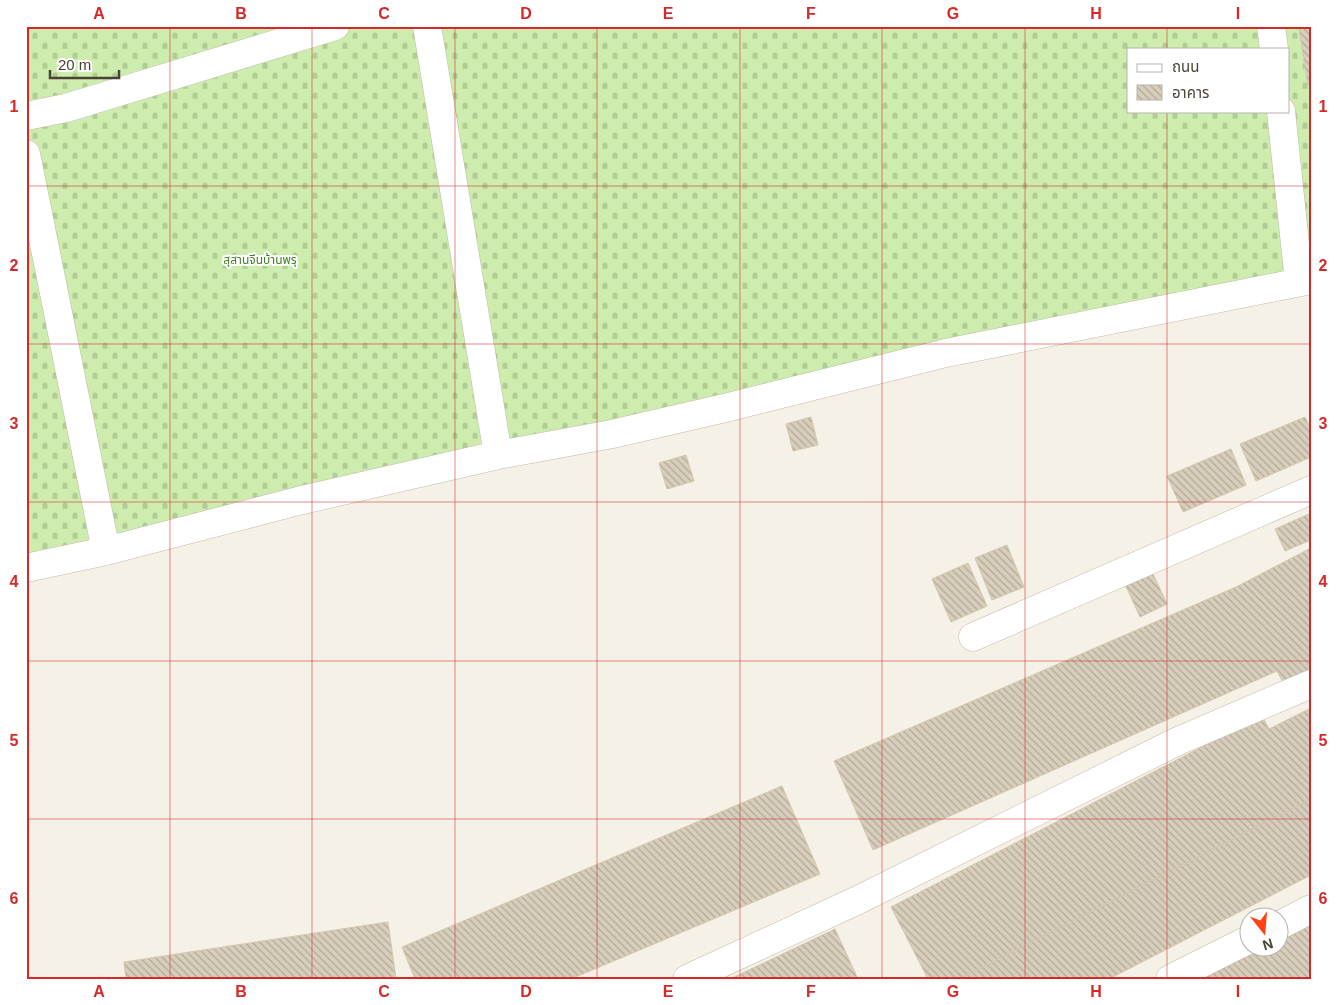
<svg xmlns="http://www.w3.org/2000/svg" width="1337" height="1005" viewBox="0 0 1337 1005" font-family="Helvetica,'Noto Sans Thai',sans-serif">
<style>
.cemetery{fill:url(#cemetery-stones);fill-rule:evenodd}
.building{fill:url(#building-back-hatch);stroke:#d3c6ae}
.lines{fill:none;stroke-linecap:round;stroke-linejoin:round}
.minor-casing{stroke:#c1baa9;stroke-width:29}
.minor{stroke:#fff;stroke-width:28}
.grid{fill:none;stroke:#d62828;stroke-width:1;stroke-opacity:0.55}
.labels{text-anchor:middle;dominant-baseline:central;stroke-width:4;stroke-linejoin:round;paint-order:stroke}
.park-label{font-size:12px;fill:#428023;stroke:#fff}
.neatline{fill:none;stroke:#d62828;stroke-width:2}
.grid-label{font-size:16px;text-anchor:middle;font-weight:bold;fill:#d62828}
</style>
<defs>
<pattern id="cemetery-stones" width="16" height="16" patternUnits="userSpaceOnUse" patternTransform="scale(1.25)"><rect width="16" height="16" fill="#cdecad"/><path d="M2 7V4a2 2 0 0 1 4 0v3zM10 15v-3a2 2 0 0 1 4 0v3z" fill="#b2cc95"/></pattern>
<pattern id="building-back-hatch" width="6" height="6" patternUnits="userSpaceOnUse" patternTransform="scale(1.25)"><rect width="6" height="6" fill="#d8cebc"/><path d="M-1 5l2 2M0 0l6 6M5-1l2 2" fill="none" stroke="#b1a99a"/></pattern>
</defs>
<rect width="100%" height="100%" fill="#f5f1e7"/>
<path class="cemetery" d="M26 26H1311V271L26 558ZM1128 49H1288V111H1128Z"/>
<path class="building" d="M1311 27V85H1308L1299 29Z
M811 417 818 445 793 451 786 424Z
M1305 417 1311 430V457L1256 481 1240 444Z
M1231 449 1246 485 1183 512 1167 476Z
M686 455 694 481 667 489 659 463Z
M1311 513V540L1285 551 1275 529Z
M1007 545 1024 587 992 600 975 558Z
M1311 548V669L1283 682 1277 671 873 850 834 761 1236 587Z
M968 563 987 606 951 622 932 579Z
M1153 574 1167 604 1140 617 1124 582 1141 575 1143 579Z
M1311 708V799L959 979H928L891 907 1262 716 1269 729Z
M782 786 820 874 571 979H415L402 947Z
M1311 799V875L1109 979H959Z
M1311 921V979H1197L1259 948H1280V937Z
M388 922 396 979H126L124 962Z
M835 929 858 979H730Z"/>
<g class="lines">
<defs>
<path id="minor" d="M427 26 498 455
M1271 26 1274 49
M1281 111 1299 282
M26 116 66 108 335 26
M26 154 106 551
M26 568 106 551 298 501 498 455 612 434 725 408 946 353 1311 280
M973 637 1311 490
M1280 925 1311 909
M687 979 858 900 1178 741 1311 684
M1170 979 1250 939"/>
</defs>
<use href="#minor" class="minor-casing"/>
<use href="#minor" class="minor"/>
</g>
<path class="grid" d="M170 26V979M312 26V979M455 26V979M597 26V979M740 26V979M882 26V979M1025 26V979M1167 26V49M1167 111V979M26 186H1311M26 344H1311M26 502H1311M26 661H1311M26 819H1311"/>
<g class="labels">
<g class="park-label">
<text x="260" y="260">สุสานจีนบ้านพรุ</text>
</g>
</g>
<rect width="1337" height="1005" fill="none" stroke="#ffffff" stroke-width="55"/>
<rect x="1127" y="48" width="162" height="65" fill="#ffffff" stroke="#b6b3ae"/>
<rect x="1137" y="64" width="25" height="8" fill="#ffffff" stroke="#b6b3ae"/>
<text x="1172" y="72" font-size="15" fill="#494235">ถนน</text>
<rect x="1137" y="85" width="25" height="15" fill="url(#building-back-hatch)" stroke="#b6b3ae"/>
<text x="1172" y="98" font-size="15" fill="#494235">อาคาร</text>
<g transform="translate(1264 932) rotate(163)"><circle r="24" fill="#ffffff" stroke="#b6b3ae"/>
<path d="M0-4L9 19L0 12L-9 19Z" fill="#ff4214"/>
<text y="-8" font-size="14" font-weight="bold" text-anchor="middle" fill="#494235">N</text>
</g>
<path d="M50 70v8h69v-8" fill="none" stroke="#494235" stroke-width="2.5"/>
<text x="58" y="70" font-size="15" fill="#494235" stroke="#ffffff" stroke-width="4" paint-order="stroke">20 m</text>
<rect x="28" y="28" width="1282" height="950" class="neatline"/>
<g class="grid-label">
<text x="99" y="19">A</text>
<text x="241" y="19">B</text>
<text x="384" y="19">C</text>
<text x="526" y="19">D</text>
<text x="668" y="19">E</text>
<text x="811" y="19">F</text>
<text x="953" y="19">G</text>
<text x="1096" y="19">H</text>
<text x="1238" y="19">I</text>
<text x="14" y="112">1</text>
<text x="1323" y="112">1</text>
<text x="14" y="271">2</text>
<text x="1323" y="271">2</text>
<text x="14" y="429">3</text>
<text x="1323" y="429">3</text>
<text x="14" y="587">4</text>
<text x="1323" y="587">4</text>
<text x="14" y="746">5</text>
<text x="1323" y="746">5</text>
<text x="14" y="904">6</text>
<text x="1323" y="904">6</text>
<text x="99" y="997">A</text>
<text x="241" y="997">B</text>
<text x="384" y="997">C</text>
<text x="526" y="997">D</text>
<text x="668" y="997">E</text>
<text x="811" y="997">F</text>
<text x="953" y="997">G</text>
<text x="1096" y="997">H</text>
<text x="1238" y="997">I</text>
</g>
</svg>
